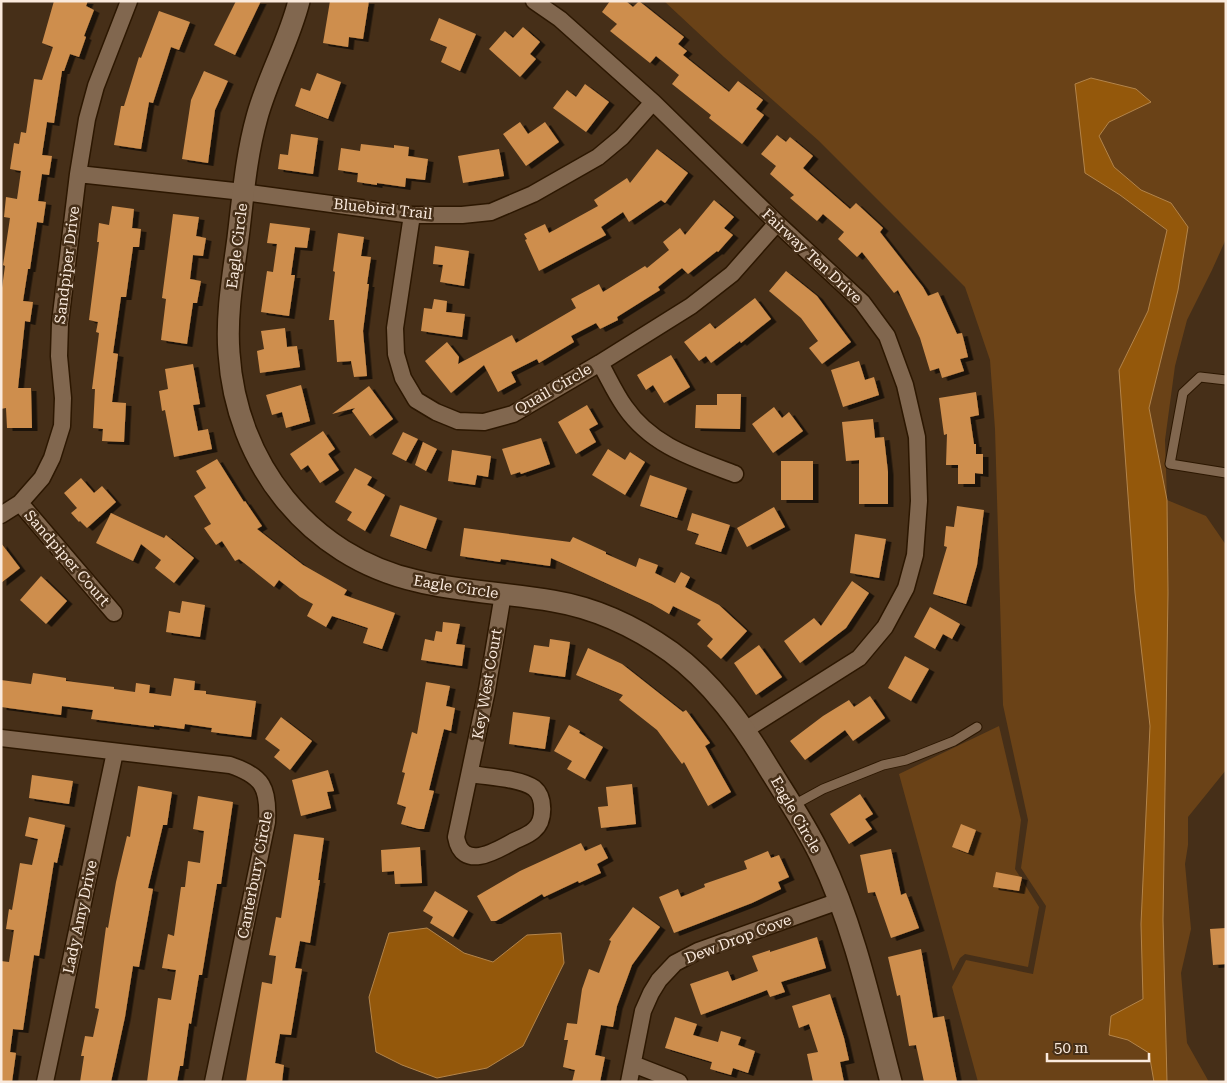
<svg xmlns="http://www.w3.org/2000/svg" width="1227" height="1083" viewBox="0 0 1227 1083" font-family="'Roboto Serif',serif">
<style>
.green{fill:#6a4217}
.water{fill:#94580b;stroke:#b3844a}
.building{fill:#ce8e4d;filter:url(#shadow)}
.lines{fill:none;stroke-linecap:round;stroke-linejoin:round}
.service-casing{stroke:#2c1701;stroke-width:11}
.minor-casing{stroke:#2c1701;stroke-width:19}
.tertiary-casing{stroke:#2c1701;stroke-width:24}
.service{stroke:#81674f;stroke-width:9}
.minor{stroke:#81674f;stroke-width:16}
.tertiary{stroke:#81674f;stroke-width:21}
.labels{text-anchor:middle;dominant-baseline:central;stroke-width:5;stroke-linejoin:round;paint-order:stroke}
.street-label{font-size:15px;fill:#faeadd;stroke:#462f18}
</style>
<defs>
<filter id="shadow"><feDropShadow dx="5.5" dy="3" stdDeviation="0" flood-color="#0009"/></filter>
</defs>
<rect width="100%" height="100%" fill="#462f18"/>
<path class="green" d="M664 1H1226V239L1212 270 1187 320 1175 366 1165 440 1167 500 1206 516 1226 545V770L1188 817V845L1185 864 1191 929 1181 973 1187 1043 1209 1082H978L952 987 966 960 1033 974 1046 906 1021 868 1028 820 1003 705 995 429 990 360 965 287 819 141 724 57Z
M999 726 1021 820 1015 869 1039 907 1028 967 965 954 960 958 953 971 899 774Z"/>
<path class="water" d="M1091 78 1136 89 1151 102 1109 122 1099 136 1114 167 1141 190 1171 203 1188 227 1178 290 1149 408 1167 500 1168 593 1163 920 1167 1082H1154L1149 1053 1128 1040 1109 1035 1111 1016 1143 999 1141 924 1150 726 1135 593 1119 370 1148 311 1167 230 1120 195 1085 173 1075 84Z
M427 928 464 953 493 962 527 935 561 933 564 963 523 1046 487 1068 437 1078 402 1065 376 1052 369 997 389 933Z"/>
<path class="building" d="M54 1H88L86 6 94 10 84 36 86 37 79 57 70 54 64 71H62L54 123 47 122 42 155 52 156 49 175 42 174 38 201 46 202 43 223 37 222 30 269H28L23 301 33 302 30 322 25 321 18 388H31L32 428H7L6 408 1 409V295L5 266 3 265 10 218 4 217 6 197 17 199 21 171 10 169 14 143 19 144 21 132 26 133 34 79 42 80 53 47 42 43Z
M236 1H261L235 55 214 45Z
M330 1H369L363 39 349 37 348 47 323 43Z
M610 1H626L633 7 639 1 684 37 678 44 687 51 683 55 729 92 738 81 763 100 756 109 764 115 742 144 709 118 711 115 672 84 679 75 656 56 650 63 610 31 617 24 602 12Z
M159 11 190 22 179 50 171 47 153 103 149 102 141 149 114 145 121 106H124L139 57 141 58Z
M439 18 476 34 460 71 441 62 447 47 430 40Z
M523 27 540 42 530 54 536 59 520 77 489 49 505 31 513 38Z
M204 71 228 81 215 110 208 163 182 159 191 100Z
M317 73 341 82 328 119 295 106 301 88 310 91Z
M585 84 609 102 586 132 553 108 567 90 576 97Z
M520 122 528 134 545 122 559 142 526 166 503 134Z
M291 134 318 138 313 174 278 169 280 154 288 155Z
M777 135 786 142 790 137 813 156 803 168 850 209 856 203 883 228 880 232 923 287 928 296 938 292 957 334 962 333 968 357 960 359 964 371 942 378 939 368 930 371 920 338 898 290 894 293 862 252 857 257 838 239 844 232 823 214 817 221 790 198 794 195 770 174 776 166 761 154Z
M361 144 394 148V145L409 147 408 156 428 159 425 180 406 178 405 187 377 183V185L357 182 358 173 338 170 341 148 360 151Z
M499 149 504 176 463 183 458 156Z
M657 149 688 173 665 203 661 200 629 222 623 212 601 227 606 235 539 271 525 240 527 239 524 234 545 224 549 233 598 206 594 200 627 178 630 183Z
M714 200 734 217 724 228 733 235 718 252 717 251 688 274 682 268 658 287 660 290 617 317 618 320 600 329 596 323 571 336 574 342 539 363 537 359 511 372 516 382 498 392 484 365 451 393 425 361 447 342 459 357 458 364 512 335 516 343 576 308 571 299 599 284 603 292 645 266 647 268 669 250 663 242 680 228 685 235Z
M112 206 134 209 132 228 141 229 139 247H133L126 297H121L113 353 118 354 112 402 126 403 124 442 102 441 103 429 93 428 95 389H92L99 333 96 332 98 322 89 320 99 242H97L99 223 109 225Z
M173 214 199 217 196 236 206 238 203 256 193 255 190 279 201 281 197 303H193L187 344 161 340 166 299 162 298Z
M270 223 310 228 307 248 295 247 291 275H295L289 316 261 312 267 271 273 272 277 244 267 243Z
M338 233 364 237 361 256 371 257 367 284H369L363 331 367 376 354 377 351 361 337 362 334 320H329L335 272 333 271Z
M435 246 469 251 464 286 440 282 443 265 433 264Z
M786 271 817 296 851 342 822 364 809 348 818 341 801 318 769 291Z
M755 298 771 319 741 343 740 341 711 363 706 356 699 361 684 342 710 323 715 329Z
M434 299 447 301 446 312 465 314 462 337 421 331 424 308 432 309Z
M285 328 287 347 297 346 300 367 260 373 257 351 264 349 261 331Z
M671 355 690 387 664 403 653 385 646 390 637 375Z
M859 361 865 380 874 377 879 395 843 407 831 370Z
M193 364 200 404 193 405 198 431 208 429 212 449 174 457 165 410 162 411 159 391 168 389 165 369Z
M301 385 310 421 286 428 282 412 272 415 266 395Z
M369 386 393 419 370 436 352 411 355 408 332 414Z
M976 392 979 415 970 417 974 444H976V454H983V474L975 473V484H958V465H946L947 434 944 435 939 398Z
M717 394H741L740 429 695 428 696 405H717Z
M587 405 598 424 589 429 596 442 576 454 558 422Z
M774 407 782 418 789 412 803 431 773 453 752 424Z
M873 419 875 438 884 437 888 472V504H859V460L846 461 842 422Z
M323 431 335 449 328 454 339 470 320 483 308 465 301 470 290 454Z
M403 432 418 439 406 461 392 454Z
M541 438 550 464 521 474 520 472 511 475 502 449Z
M423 442 437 449 426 471 415 465Z
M608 449 625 460 630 452 645 462 625 495 592 475Z
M452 450 491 456 488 477 477 475 475 485 448 481Z
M217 459 244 502 245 501 262 526 257 529 303 565 347 590 344 595 395 613 382 649 363 643 368 628 332 616 326 627 307 616 313 604 300 597 279 580 274 587 239 559 235 561 222 541 216 545 204 528 211 524 194 496 206 488 196 471Z
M781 461H813V500H781Z
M355 468 372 477 367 485 385 495 365 531 347 520 352 512 335 502Z
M650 475 687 488 677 518 640 506Z
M81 478 94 493 102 486 116 502 87 528 80 521 79 522 71 513 77 508 64 493Z
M400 505 437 518 426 549 390 536Z
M957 506 984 510 977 565 966 604 933 594 947 547 944 546 946 526 954 527Z
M774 507 785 527 747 547 737 528Z
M111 513 164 538 166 535 194 558 174 583 155 568 161 560 141 544 133 561 96 543Z
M692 513 730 525 721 552 695 544 699 534 687 530Z
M464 528 570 542 573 537 606 552V554L636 567 639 558 658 565 655 573 675 583 681 572 690 577 685 587 719 605 747 631 721 659 707 646 713 639 697 624 701 620 673 606 669 614 652 604 551 558 550 566 501 559 500 562 460 556Z
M855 534 886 539 879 578 850 573Z
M1 543 20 568 1 583Z
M41 576 67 601 46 624 20 600Z
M852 581 869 593 846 628 800 663 784 641 814 618 821 626Z
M182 601 205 605 200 637 166 632 169 611 180 613Z
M930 607 960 624 952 639 943 634 935 649 914 637Z
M443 622 460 624 456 644 465 645 462 666 421 660 425 639 434 641 436 631 442 632Z
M550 639 570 642 565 677 529 672 534 645 549 647Z
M759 645 782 677 756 695 734 663Z
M588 648 622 664 683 712 686 710 710 743 705 746 731 792 708 806 684 762 682 764 657 730 619 700 623 695 576 675Z
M905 656 929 669 911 701 888 688Z
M33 673 66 678V681L114 687V689L135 692 136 683 150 685 149 693 171 696 174 678 195 681 194 690 206 691V694L256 701 251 737 211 732 212 728 185 724 184 729 154 725V727L91 719 93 710 62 706 61 715 1 707V680L31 684Z
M426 682 450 686 446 706 455 708 451 731 444 729 429 790 434 791 424 829H419L401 824 406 807 397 804 405 773 402 772 412 732 417 734Z
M870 696 885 718 853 741 845 730 805 760 790 741 823 716 849 700 854 707Z
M513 712 550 717 545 749 509 744Z
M281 717 312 741 290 770 274 757 280 750 265 739Z
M569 725 580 731 579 733 603 747 585 779 567 769 572 761 554 751Z
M328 770 334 791 327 792 331 808 301 816 292 780Z
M32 775 73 781 69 804 29 798Z
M632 784 636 824 601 828 598 807 608 806 606 787Z
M138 786 172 792 167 825H163L148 888 153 889 139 967 133 966 125 1017 111 1082H80L84 1056H81L85 1036 93 1037 99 1009 95 1008 106 927 108 928 116 882 127 836 130 837Z
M860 794 873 814 865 819 872 829 849 844 830 814Z
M198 796 233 802 221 884H217L202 975H199L191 1024 189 1023 183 1066H180L177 1082H147L158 998 171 1000 176 970 162 968 168 934 174 936 181 887H185L188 861 200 863 204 831 193 829Z
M29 817 65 825 57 863 54 862 39 956 34 955 23 1030 13 1029 10 1052 16 1053 12 1082H1V961L9 962 14 930 6 929 9 909 12 910 20 863 32 865 38 839 25 836Z
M961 824 976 830 968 853 952 847Z
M294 834 324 838 318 880H320L310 943 300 941 295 968 302 969 291 1035 280 1034 275 1063 284 1065 282 1082H246L262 982 272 984 276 956 269 955 276 917 281 918Z
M581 843 585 851 601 844 608 858 597 864 601 873 579 883 578 881 544 897 542 894 496 921H491L477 896 520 871Z
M420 847 422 883 395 884 394 871 382 872 381 850Z
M891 849 901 895 906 893 919 928 891 938 875 892 868 893 860 855Z
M768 851 771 858 779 855 789 877 778 882 781 889 752 903 674 933 659 897 678 889 681 897 705 887 704 884 747 869 744 861Z
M996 872 1022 877 1019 891 993 887Z
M435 891 468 911 453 937 430 923 433 917 423 911Z
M633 907 660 927 632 965 617 1006 613 1027 601 1025 595 1055 605 1057 600 1082H572L575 1070 563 1067 568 1040H564L567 1023 577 1024 582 989 589 969 599 973 611 941 609 940Z
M1226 928V964L1213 965 1210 929Z
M817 937 826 968 781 982 785 992 770 997 767 990 701 1015 690 984 728 971 732 981 758 971 752 956 770 950V952Z
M921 949 933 1018 944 1016 957 1082H924L916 1045 909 1046 900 995 897 996 888 957Z
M830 994 844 1038 849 1060 840 1062 844 1082H813L807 1054 818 1052 809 1024 799 1028 792 1006Z
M675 1017 697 1024 693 1035 718 1042 721 1031 741 1037 738 1045 755 1051 748 1073 733 1068 731 1075 710 1069 712 1062 665 1048Z"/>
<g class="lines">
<defs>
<path id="service" d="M1226 380 1200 377 1183 393 1170 464 1226 473
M792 806 823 789 883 765 906 760 954 741 977 727"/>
<path id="minor" d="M534 1 560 19 653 102 777 223 862 302 887 336 905 385 917 437 919 501 915 555 906 588 885 627 859 658 745 730
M78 174 243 192 412 215H462L491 212 533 194 598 157 622 137 653 102
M412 215 395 328 396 354 403 378 416 400 436 412 458 421 484 422 513 414 600 363 691 306 732 274 777 223
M600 363C608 377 615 393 625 407 652 446 693 458 735 474
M20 503 114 613
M1 515 20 503 42 478 52 458 62 426 63 398 59 356 60 323 78 174 87 119 96 86 129 1
M1 738 230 765C263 776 269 788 267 822L213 1082
M471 774C488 777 520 778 534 788 545 797 545 821 534 830 529 835 520 838 514 841 495 852 462 871 456 837L487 690 503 594
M633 1064 679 1082
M45 1082 115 752
M629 1082 643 1011 651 993 659 980 675 963 698 951 839 901"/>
<path id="tertiary" d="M299 1C289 41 268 77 257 117 246 156 243 197 238 238 233 276 226 315 229 353 236 463 308 556 417 581 461 592 508 593 553 601 595 608 636 627 671 652 712 682 742 724 768 767 786 796 805 824 820 855 854 926 871 1005 891 1082"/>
</defs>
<use href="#service" class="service-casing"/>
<use href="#minor" class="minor-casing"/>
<use href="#tertiary" class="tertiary-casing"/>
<use href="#service" class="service"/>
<use href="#minor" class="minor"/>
<use href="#tertiary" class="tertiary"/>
</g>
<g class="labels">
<g class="street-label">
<text transform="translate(383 209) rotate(6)">Bluebird Trail</text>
<text transform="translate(237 246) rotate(-83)">Eagle Circle</text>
<text transform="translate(812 256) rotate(43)">Fairway Ten Drive</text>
<text transform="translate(67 265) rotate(-83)">Sandpiper Drive</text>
<text transform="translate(553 389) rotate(-30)">Quail Circle</text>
<text transform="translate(67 558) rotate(49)">Sandpiper Court</text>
<text transform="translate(456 587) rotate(9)">Eagle Circle</text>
<text transform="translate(487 684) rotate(-80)">Key West Court</text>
<text transform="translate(796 815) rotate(60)">Eagle Circle</text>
<text transform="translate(255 875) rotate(-79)">Canterbury Circle</text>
<text transform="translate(80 917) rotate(-78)">Lady Amy Drive</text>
<text transform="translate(738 939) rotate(-21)">Dew Drop Cove</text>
</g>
</g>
<rect width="1227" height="1083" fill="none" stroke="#faeadd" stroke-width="5"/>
<path d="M1047 1053v8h102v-8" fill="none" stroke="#faeadd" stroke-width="2.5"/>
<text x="1054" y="1053" font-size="15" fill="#faeadd" stroke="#462f18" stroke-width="4" paint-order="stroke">50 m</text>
</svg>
